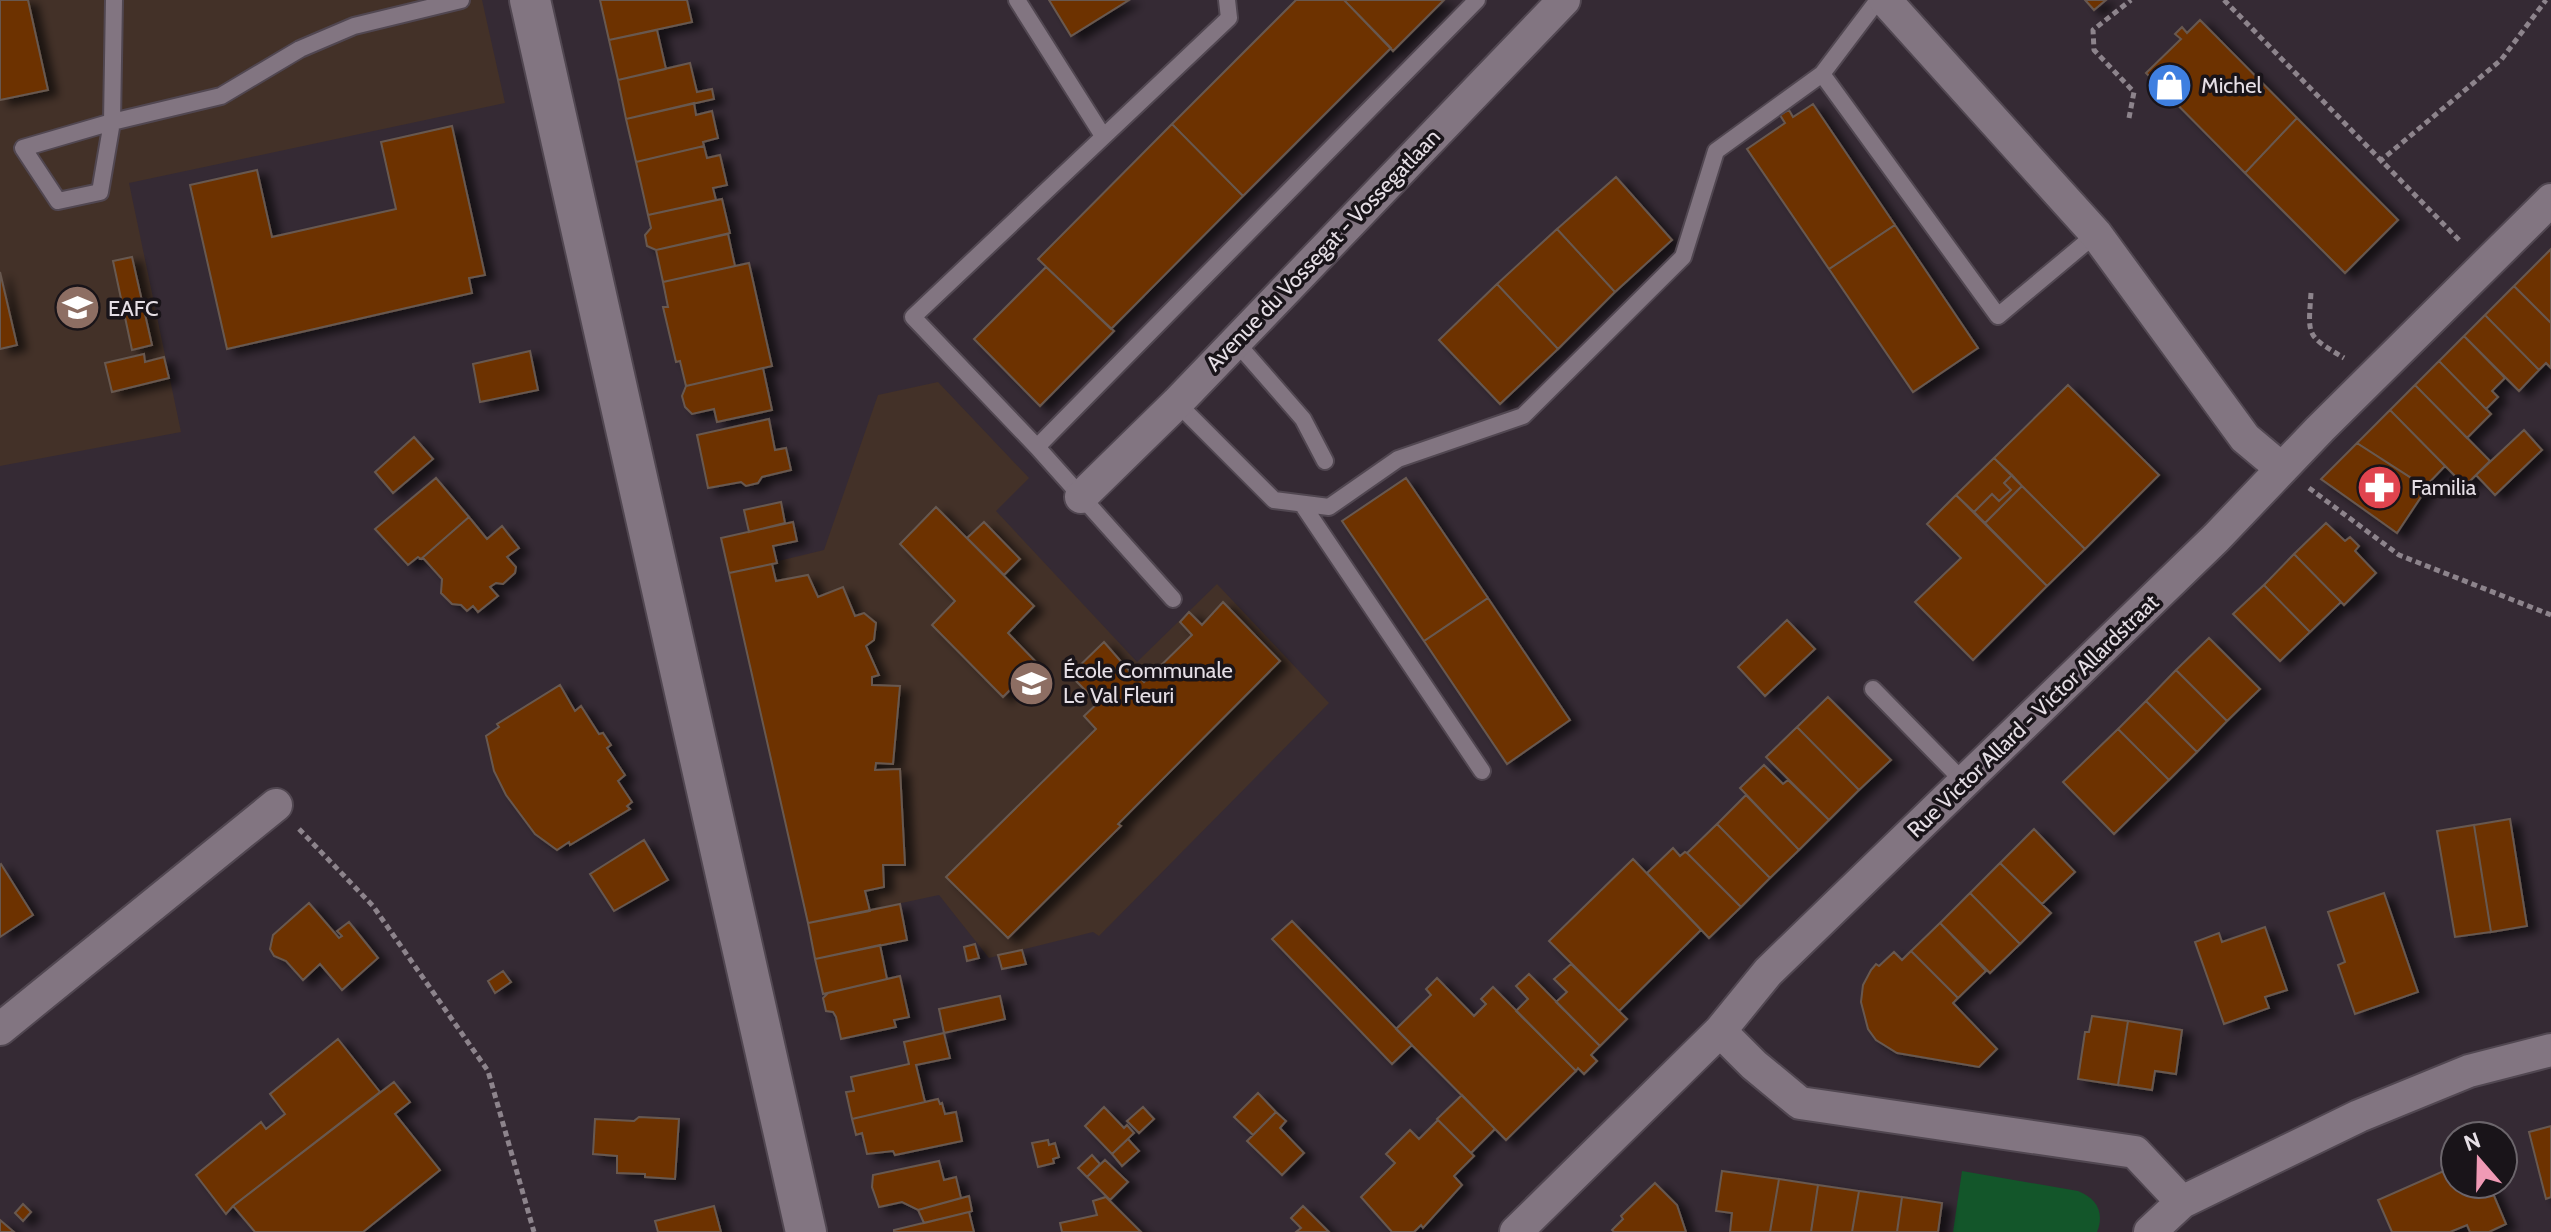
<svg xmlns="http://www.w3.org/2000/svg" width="2551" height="1232" viewBox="0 0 2551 1232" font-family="Cabin,sans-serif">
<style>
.education{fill:#433128}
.green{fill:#13562a}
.building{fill:#6d3200;stroke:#685950;stroke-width:2;filter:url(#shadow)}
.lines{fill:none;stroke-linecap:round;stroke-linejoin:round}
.service-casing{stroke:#514751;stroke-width:20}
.minor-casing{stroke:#514751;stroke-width:36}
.tertiary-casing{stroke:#514751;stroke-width:44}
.path{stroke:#8d848c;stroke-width:5;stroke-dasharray:6 4;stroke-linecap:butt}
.service{stroke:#827581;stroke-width:16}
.minor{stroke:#827581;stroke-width:32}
.tertiary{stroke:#827581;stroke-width:40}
.labels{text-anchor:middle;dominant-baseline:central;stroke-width:7;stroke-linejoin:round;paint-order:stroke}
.poi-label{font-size:22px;fill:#e6dfe6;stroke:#191419;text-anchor:start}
.street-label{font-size:22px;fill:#e6dfe6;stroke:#191419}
</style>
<defs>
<filter id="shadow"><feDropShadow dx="9" dy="5" stdDeviation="4" flood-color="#0009"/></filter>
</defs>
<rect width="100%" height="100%" fill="#352a34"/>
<path class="education" d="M0 0H482L505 103 129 183 181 432 0 466Z
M938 382 1029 478 996 511 1137 662 1217 584 1329 703 1099 936 1093 932 989 958 939 895 808 923 729 573 824 550 878 395Z"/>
<path class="green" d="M1962 1171 2078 1191C2096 1198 2105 1212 2097 1232H1953Z"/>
<path class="building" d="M0 0H28L48 90 0 100Z
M600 0H687L692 22 609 40Z
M1049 0H1129L1071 36Z
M1296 0H1344L1391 48 1243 196 1172 124Z
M1344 0H1444L1393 51Z
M2085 0H2106L2094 10Z
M2200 20 2297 118 2245 173 2146 73 2181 39 2175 34 2182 27 2187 33Z
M657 30 666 69 618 80 609 40Z
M690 63 697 92 712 89 714 99 626 119 618 80Z
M694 103 696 115 712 111 718 138 703 142 704 146 636 162 626 119Z
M1813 104 1895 225 1829 269 1747 149 1785 123 1780 115 1789 110 1793 117Z
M2297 118 2398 220 2345 273 2245 173Z
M1172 124 1243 196 1111 329 1038 259Z
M452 126 485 275 469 278 472 293 227 349 190 185 257 170 272 237 396 209 381 142Z
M704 146 707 158 720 155 727 185 713 188 716 200 648 215 636 162Z
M1616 177 1672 240 1615 292 1557 229Z
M722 199 730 233 656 250 647 246 645 235 651 228 648 215Z
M1895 225 1978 348 1913 392 1829 269Z
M1557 229 1615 292 1558 349 1497 284Z
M728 234 735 266 663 282 656 250Z
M2551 249V323L2514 286Z
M132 257 152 345 132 350 113 261Z
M749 263 772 366 686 386 680 361 676 362 663 307H668L663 282Z
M1046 267 1114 331 1040 406 974 339Z
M0 272 17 345 0 349Z
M1497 284 1558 349 1500 404 1439 340Z
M2514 286 2551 323V368L2546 363 2539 370 2485 315Z
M2485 315 2539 370 2519 391 2464 336Z
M2464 336 2505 378 2492 391 2498 397 2486 409 2439 361Z
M530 351 538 390 480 402 473 364Z
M144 354 145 362 164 357 169 378 112 392 105 363Z
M2439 361 2491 414 2467 438 2415 385Z
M763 368 772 410 717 422 714 409 692 414 685 407 682 396 686 386Z
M2068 385 2159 475 2085 549 1994 458Z
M2415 385 2490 461 2465 486 2390 410Z
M2390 410 2445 466 2425 487 2357 443Z
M769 419 775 450 786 448 791 470 762 477 758 483 746 486 741 482 708 488 697 435Z
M2524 430 2542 450 2495 495 2476 475Z
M414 437 433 459 393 493 375 472Z
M2357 443 2427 488 2397 533 2321 479Z
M1994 458 2012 475 2004 483 2011 490 1999 501 1992 494 1974 512 1956 495Z
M2012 475 2022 486 1985 523 1974 512 1992 494 1999 501 2011 490 2004 483Z
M436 478 469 517 421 559 418 557 408 565 375 529Z
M1406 478 1488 598 1424 641 1342 521Z
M2022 486 2085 549 2047 586 1985 523Z
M1956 495 2047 586 1973 660 1915 602 1961 558 1927 524Z
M781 502 785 523 749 532 744 510Z
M936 507 1034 606 1008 633 1037 663 1003 697 932 625 955 601 900 544Z
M469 517 487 539 502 526 519 548 507 557 516 567 515 573 503 584 496 583 490 587 498 596 478 612 473 606 467 611 461 605 452 604 441 593 442 579 424 559H421Z
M793 522 797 541 773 546 777 563 729 573 721 538Z
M984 522 1020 559 1004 575 967 538Z
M2326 523 2345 541 2350 537 2359 546 2355 551 2376 573 2344 605 2294 554Z
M2294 554 2341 602 2310 632 2264 585Z
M772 564 776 581 808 575 818 597 843 587 855 616 864 613 876 623 874 640 866 646 879 675 872 677V685L900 686 893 764 876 763 875 770 900 769 905 865H883L884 887 865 891 870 911 808 923 729 573Z
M2264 585 2310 632 2280 661 2233 614Z
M1488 598 1570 720 1507 764 1424 641Z
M1223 602 1280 661 1118 824 1121 826 1008 938 946 877 1096 729 1084 716 1101 700 1098 697 1095 700 1070 675 1104 642 1131 673 1133 671 1144 682 1192 635 1180 622 1189 612 1202 625Z
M1787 620 1815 649 1765 696 1738 667Z
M2209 638 2260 689 2227 721 2176 670Z
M2176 670 2227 721 2197 752 2146 701Z
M560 685 575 711 581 706 599 734 603 733 611 745 607 748 625 775 618 781 632 802 627 806 630 809 570 845 569 842 557 850 535 834 506 795 494 771 486 736 499 727 497 724Z
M1828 697 1891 760 1859 790 1797 727Z
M2146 701 2197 752 2169 780 2118 729Z
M1797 727 1859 790 1829 820 1766 757Z
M2118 729 2169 780 2114 834 2063 782Z
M1764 765 1783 784 1788 780 1829 820 1799 850 1740 788Z
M1746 795 1799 850 1770 878 1717 824Z
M2510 819 2527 926 2491 932 2474 825Z
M1717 824 1770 878 1741 907 1687 853Z
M2474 825 2491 932 2455 937 2437 831Z
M2034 829 2075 872 2042 904 2000 863Z
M644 840 668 880 614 911 590 874Z
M1673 848 1680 856 1685 852 1687 853 1741 907 1709 938 1647 873Z
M1633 859 1701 930 1619 1011 1549 941Z
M2000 863 2051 913 2020 944 1970 893Z
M1 864 33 915 0 937V865Z
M1970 893 2020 944 1990 973 1940 923Z
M2384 893 2418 992 2355 1014 2338 965 2345 962 2328 912Z
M309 903 339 938 342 936 337 931 349 922 378 958 342 990 320 964 303 980 286 961 274 956 270 949 273 935Z
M900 904 907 940 815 959 808 923Z
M1292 921 1412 1045 1392 1064 1272 939Z
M1940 923 1986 971 1958 998 1911 951Z
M2265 927 2287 990 2265 997 2269 1008 2224 1024 2195 942 2219 933 2222 942Z
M975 944 979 958 967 961 964 947Z
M880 945 887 979 823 994 815 959Z
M1022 950 1026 964 1002 969 998 955Z
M1911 951 1958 998 1953 1003 1997 1049 1979 1067 1897 1053 1876 1040 1868 1029 1861 1002 1863 985 1871 970 1876 964 1879 966 1894 952 1902 960Z
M1571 964 1627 1019 1600 1046 1556 1002 1567 992 1554 979Z
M503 971 511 982 495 993 488 981Z
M1529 974 1600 1046 1591 1055 1597 1061 1584 1074 1578 1068 1576 1071 1516 1011 1528 999 1516 986Z
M900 976 909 1017 894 1020 896 1027 841 1039 836 1017 833 1012 826 1011 823 998 828 993Z
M1437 978 1474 1016 1486 1004 1481 999 1493 987 1576 1071 1506 1140 1396 1029 1431 995 1426 989Z
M1000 996 1005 1019 944 1033 939 1009Z
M2092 1016 2128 1021 2118 1085 2078 1079 2085 1032H2089Z
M2128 1021 2182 1030 2176 1074 2155 1071 2152 1090 2118 1085Z
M944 1033 950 1058 916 1065 925 1102 852 1119 846 1092 854 1091 851 1077 909 1064 904 1042Z
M338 1039 380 1092 233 1206 226 1214 196 1175 261 1122 266 1129 285 1114 270 1094Z
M394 1082 410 1102 395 1114 440 1170 363 1232H255L233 1206Z
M1258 1093 1276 1112 1253 1135 1234 1117Z
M1462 1095 1495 1129 1471 1153 1437 1119Z
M938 1099 940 1104 942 1103 945 1114 956 1112 962 1141 895 1155 893 1151 867 1154 862 1133 856 1135 852 1119Z
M1104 1107 1124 1128 1127 1125 1134 1133 1112 1154 1085 1126Z
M1143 1107 1154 1119 1139 1133 1127 1121Z
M1276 1112 1286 1121 1280 1128 1304 1153 1282 1175 1247 1141Z
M639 1117 679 1119 675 1179 645 1177V1174L617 1173V1156L593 1154 595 1119 634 1121Z
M1438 1120 1474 1156 1454 1176 1462 1185 1423 1228 1421 1225 1414 1232H1392L1361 1197 1395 1163 1386 1154 1410 1130 1419 1139Z
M2551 1126V1197L2546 1199 2529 1132Z
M1128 1139 1139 1151 1122 1166 1112 1154Z
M1048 1140 1049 1145 1055 1143 1059 1157 1053 1159 1054 1163 1038 1167 1032 1143Z
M1092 1155 1100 1164 1087 1177 1078 1168Z
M1105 1160 1128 1182 1110 1200 1087 1177Z
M939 1161 944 1180 956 1177 961 1198 918 1210 902 1202 879 1207 872 1187 873 1175Z
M2455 1166V1184H2489L2506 1224 2489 1232H2470L2467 1225 2450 1232H2392L2378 1200Z
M1722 1171 1779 1179 1770 1232H1730L1732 1213 1716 1211Z
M1779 1179 1818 1185 1811 1232H1770Z
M1655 1183 1677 1205 1686 1232H1614L1612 1230 1623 1219 1621 1216Z
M1818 1185 1859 1191 1852 1232H1811Z
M1859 1191 1902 1197 1897 1232H1852Z
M969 1196 972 1211 969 1212 924 1223 918 1210Z
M1106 1197 1141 1232H1062L1060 1223 1097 1215 1093 1201Z
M1902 1197 1942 1203 1938 1232H1897Z
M23 1204 31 1212 23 1221 15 1213Z
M714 1206 721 1232H658L655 1221Z
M1303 1206 1329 1232H1296L1301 1228 1291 1218Z
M969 1212 974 1232H894V1230Z
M0 1220 14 1232H0Z"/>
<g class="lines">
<defs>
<path id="service" d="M114 0 112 122 100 192 58 201 23 148 112 122 221 96 300 49 354 26 461 0
M1017 0 1103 136
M1878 0 1822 74 1998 316 2096 234
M1235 341 1303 419 1325 461
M1177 403 1274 500 1329 507 1398 459 1523 416 1683 257 1716 151 1822 74
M1037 447 1477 0
M1302 504 1482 771
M1173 599 1037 447 913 317 1229 18 1227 0
M1873 689 1964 782"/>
<path id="minor" d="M1885 0 2096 234 2245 438 2282 469
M1081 497 1177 403 1564 0
M0 1029 276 805
M1720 1031 1754 1065 1800 1103 2135 1152 2182 1202
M1516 1232 1720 1031 1768 972 2216 538 2320 429 2551 200
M2150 1232 2182 1202 2359 1116 2469 1071 2551 1050"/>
<path id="tertiary" d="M530 0 806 1232"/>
</defs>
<use href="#service" class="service-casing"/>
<use href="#minor" class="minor-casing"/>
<use href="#tertiary" class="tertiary-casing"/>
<path class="path" d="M2224 0 2461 242
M2129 118 2134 92 2094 50 2093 30 2131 0
M2379 162 2501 60 2546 0
M2311 293C2308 337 2306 335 2344 358
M2309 488 2399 555 2551 615
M299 829 373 906 488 1071 534 1232"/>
<use href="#service" class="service"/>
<use href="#minor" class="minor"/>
<use href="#tertiary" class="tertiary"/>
</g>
<defs>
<symbol id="shop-disc" viewBox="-11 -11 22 22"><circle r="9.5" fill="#3f7fe0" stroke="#191419"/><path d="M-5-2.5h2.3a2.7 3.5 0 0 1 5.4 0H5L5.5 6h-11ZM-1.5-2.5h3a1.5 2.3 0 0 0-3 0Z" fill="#fff"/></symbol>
<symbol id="university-disc" viewBox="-11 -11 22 22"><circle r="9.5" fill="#8d6e63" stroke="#191419"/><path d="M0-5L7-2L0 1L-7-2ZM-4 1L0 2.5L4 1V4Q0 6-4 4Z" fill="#fff"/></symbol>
<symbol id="pharmacy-disc" viewBox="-11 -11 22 22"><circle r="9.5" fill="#e0444e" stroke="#191419"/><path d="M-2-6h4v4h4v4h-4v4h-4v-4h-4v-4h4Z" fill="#fff"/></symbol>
<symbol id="school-disc" viewBox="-11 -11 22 22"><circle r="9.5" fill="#8d6e63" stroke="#191419"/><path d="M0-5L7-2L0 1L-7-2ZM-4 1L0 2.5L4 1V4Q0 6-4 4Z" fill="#fff"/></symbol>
</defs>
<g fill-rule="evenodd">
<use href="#shop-disc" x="2144" y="60" width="51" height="51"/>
<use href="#university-disc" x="52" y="282" width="51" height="51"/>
<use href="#pharmacy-disc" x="2354" y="462" width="51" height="51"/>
<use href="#school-disc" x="1006" y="658" width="51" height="51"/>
</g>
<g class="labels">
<g class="poi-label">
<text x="2201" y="85">Michel</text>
<text x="108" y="308">EAFC</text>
<text x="2411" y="487">Familia</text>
<text x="1063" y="670">École Communale<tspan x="1063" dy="25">Le Val Fleuri</tspan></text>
</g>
<g class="street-label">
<text transform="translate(1323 250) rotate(-46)">Avenue du Vossegat - Vossegatlaan</text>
<text transform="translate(2033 716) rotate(-44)">Rue Victor Allard - Victor Allardstraat</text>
</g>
</g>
<g transform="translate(2479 1160) rotate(340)"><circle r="38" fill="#191419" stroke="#6b656b" stroke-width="2"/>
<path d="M0-6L14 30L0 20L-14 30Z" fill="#f09ab5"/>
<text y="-12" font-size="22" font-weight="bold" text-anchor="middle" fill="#e6dfe6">N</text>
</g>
</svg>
